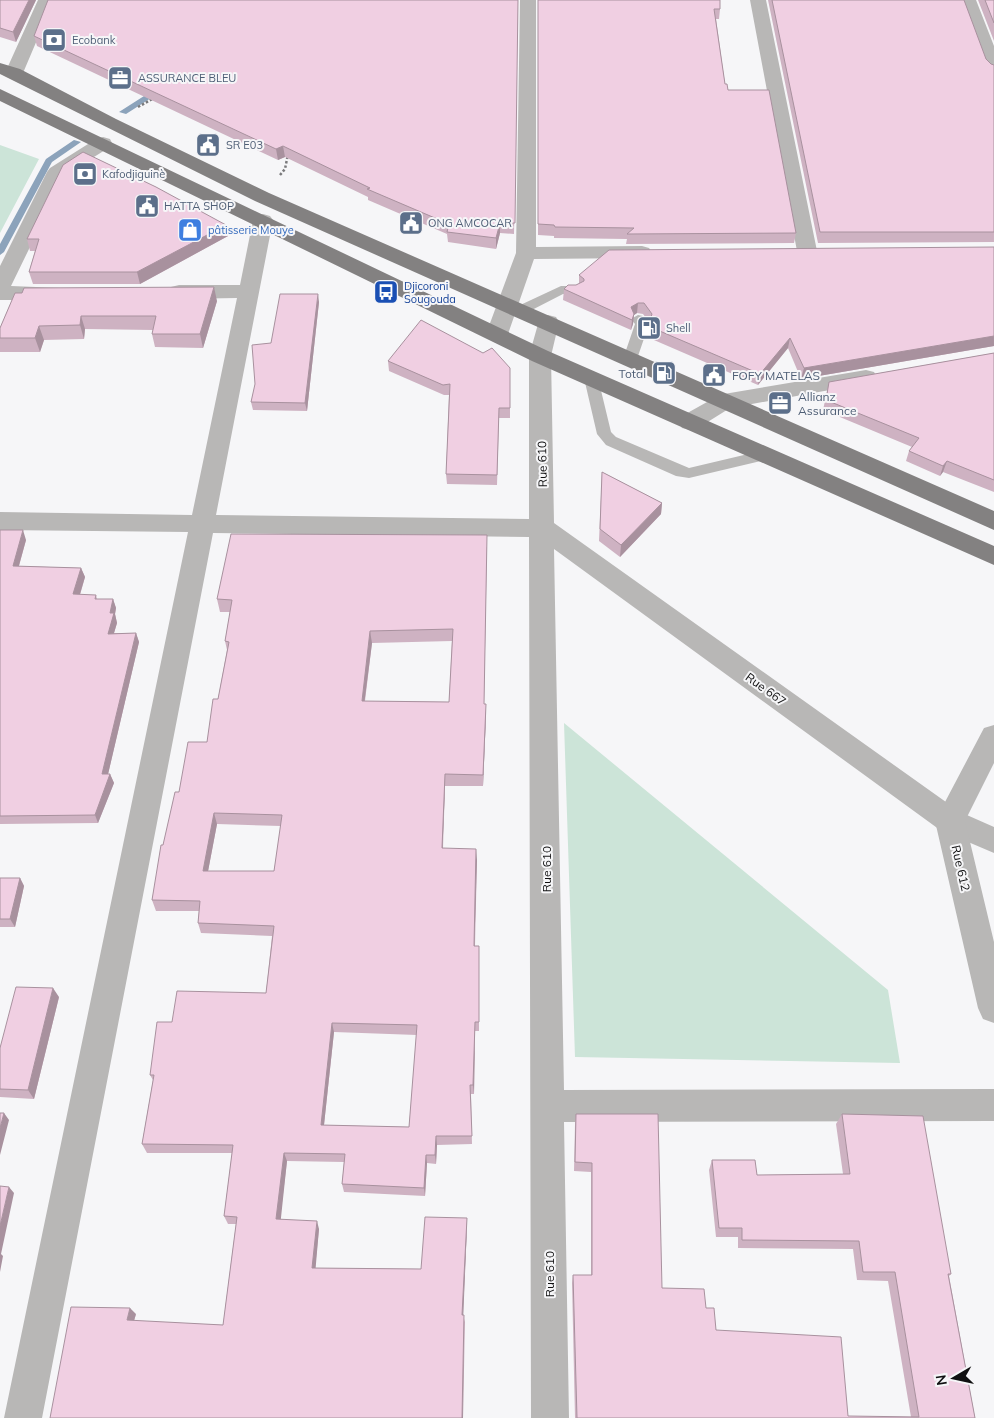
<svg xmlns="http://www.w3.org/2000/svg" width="994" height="1418" viewBox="0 0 994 1418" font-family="Mulish,sans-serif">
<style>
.green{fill:#cce4d8}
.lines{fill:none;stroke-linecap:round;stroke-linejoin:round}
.stream{fill:#8ca3bb;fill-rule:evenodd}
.path{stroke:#7a7a7c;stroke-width:2.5;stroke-dasharray:2.5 2;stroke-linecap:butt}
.service{fill:#b8b7b6;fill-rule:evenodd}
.minor{fill:#b8b7b6;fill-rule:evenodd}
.tertiary{fill:#b8b7b6;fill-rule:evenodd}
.primary{fill:#838181;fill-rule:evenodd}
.wall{fill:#ceb2c2;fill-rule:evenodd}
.shaded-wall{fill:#a8919e}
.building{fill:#f0cfe2;stroke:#a8919e;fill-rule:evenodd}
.labels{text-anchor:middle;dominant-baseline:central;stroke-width:4;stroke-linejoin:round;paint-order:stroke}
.far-service-label{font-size:11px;fill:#4e5e75;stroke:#f6f6f8;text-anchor:start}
.far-shop-label{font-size:11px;fill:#366cbe;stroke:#f6f6f8;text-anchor:start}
.far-transit-label{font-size:11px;fill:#164399;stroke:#f6f6f8;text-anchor:start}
.service-label{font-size:12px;fill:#4e5e75;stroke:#f6f6f8;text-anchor:start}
.street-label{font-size:12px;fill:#101011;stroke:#f6f6f8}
</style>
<rect width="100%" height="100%" fill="#f6f6f8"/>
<path class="green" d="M0 145 39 159 0 233Z
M564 723 888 990 900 1063 575 1057Z"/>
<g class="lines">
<path class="stream" d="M155 89 162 91 126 114 119 112Z
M74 140 81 142 52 162 4 252 0 255V244L46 159Z"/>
<path class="path" d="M138 107 154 98
M280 175 285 169 288 154"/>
<path class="service" d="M561 286H575L582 290 575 294H563L526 313 521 314 514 310 516 307Z
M638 315 643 316 649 324 637 359 630 364 623 359 635 324 631 319Z
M591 373 598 378 611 432 616 437 689 468 765 450 770 451 773 455 770 459 765 460 689 478 676 476 606 445 597 434 584 378Z"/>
<path class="minor" d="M38 0H54L23 73 20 77H8L5 73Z
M520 0H536V247L642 246 649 248 652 252 649 256 642 258 534 259 508 334 505 339 497 341 489 339 486 334 516 253Z
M750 0H766L817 251 814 255 807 257 800 255 797 251Z
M960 0H976L994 46V74L988 73 985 69Z
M103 137 110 139 112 143 110 147 65 175 11 286 61 288 64 293 61 298 53 300H0V266L47 172 50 168 96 139Z
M263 214 270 216 273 220 216 515 529 519V356L540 317 548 315 556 317 559 322 551 356 554 523 960 812 994 827V853L940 830 554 549 564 1090 994 1089V1121L564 1122 569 1418H531L529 537 213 533 42 1418H4L188 532 0 530V512L192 515 237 298 179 299 171 297 168 292 171 287 179 285H240L253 220 256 216Z
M866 370 874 372 877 377 874 382 730 408 698 428 690 430 682 428 678 422 682 416 716 397 724 394Z"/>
<path class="tertiary" d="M994 725V763L965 821 994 942V1023L983 1019 978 1008 935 821 984 728Z"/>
<path class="primary" d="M0 63 20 69 116 119 269 193 994 511V530L255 201 0 74Z
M0 89 548 351 994 546V565L532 361 0 101Z"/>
</g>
<path class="wall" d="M0 0H36L16 42 0 37Z
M518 0 514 234 500 233 496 249 448 242 447 234 368 200V197L285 157 278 160 37 46 34 36Z
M538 0 720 9 719 19H716L725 84 796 233 794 243 626 244 627 239 554 238V236L538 235Z
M768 0H964L986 59 991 64 994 65V242L818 243Z
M978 0H994V41Z
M226 225 228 236 140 284H33L29 272 35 251H30L27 239Z
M994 247V346L801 379 788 348 758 385 647 337 648 326 649 322 643 314 637 313 634 315 633 324 631 330 563 300 564 289 579 284V275Z
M15 293 217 301 203 348 155 347 152 334 153 330 85 329 84 339 44 340 40 352H0V328Z
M319 302 307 411 253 410 251 402 271 343Z
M994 353V492L943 472 940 476 906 461 909 451 912 447 823 410 829 382Z
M388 361 510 368V418H499L497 485 447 484 446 474 449 395H444L389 371Z
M602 472 662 503 661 514 620 557 599 541Z
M0 530 26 540 19 566 81 568 85 577 80 595H96L97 599H113L116 608 115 614 117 623 114 633H136L139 642 108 774H110L114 783 98 823 0 824Z
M487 547 484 704 486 715 483 786H445L443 848 477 860 475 946H479V1031H475L474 1094H471L472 1144 437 1145 436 1164 427 1163 425 1196 344 1192 342 1184 344 1162 287 1161 280 1219 319 1229 315 1268 421 1269 467 1218V1226L463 1315 465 1322 463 1418H50L136 1314 134 1321 223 1325 236 1224H228L224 1216 232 1153H147L142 1144 153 1080 150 1075 172 1022 266 993 272 936 201 933 198 923 199 911H156L152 900 163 845 179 792 207 742 218 699 227 650 225 641 230 612H220L217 599ZM452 641 449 702 365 701 372 643ZM217 824 281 826 274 871H208ZM334 1032 417 1035 409 1127 324 1125Z
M0 878H20L24 886 15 927H0Z
M59 997 34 1099 0 1097V1048Z
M576 1114 662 1288 706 1308 716 1330 848 1416 911 1417 888 1281 857 1280 853 1249 738 1248V1237H716L709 1170 712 1160 757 1175 843 1174 836 1124 842 1114 951 1274 949 1276 975 1418H575L572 1283 573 1275H591V1172L574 1171 575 1124Z"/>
<path class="shaded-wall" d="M29 0H36L16 42 13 32Z
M283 146 285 157 278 160 276 149Z
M500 223V233L496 249V238Z
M226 225 228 236 140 284 137 272Z
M214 287 217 301 203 348 200 334Z
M318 294 319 302 307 411 305 403Z
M638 303 637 313 634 315 633 324 631 330 632 320 631 307Z
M81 316 85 329 84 339 80 325Z
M39 326 44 340 40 352 35 338Z
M994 336V346L801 379 804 368Z
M790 338 788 348 758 385 760 374Z
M947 461 943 472 940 476 943 466Z
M662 503 661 514 620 557 621 545Z
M23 530 26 540 16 576 13 566Z
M81 568 85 577 77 604 73 594Z
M113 599 116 608 115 614 117 623 111 643 108 634 110 613Z
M370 631 372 643 363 713 362 701Z
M136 633 139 642 106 783 102 774Z
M486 704V715L483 786V775Z
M110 774 114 783 98 823 95 815Z
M445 774V786L442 859V848Z
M214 813 217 824 206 882 203 871Z
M476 849 477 860 474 956V946Z
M20 878 24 886 15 927 10 919Z
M53 988 59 997 34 1099 28 1090Z
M475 1022V1031L474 1094 473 1085Z
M332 1023 334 1032 323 1134 321 1125Z
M4 1113 9 1120 0 1155V1128Z
M436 1136 437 1145 436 1164 435 1155Z
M284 1153 287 1161 280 1227 276 1219Z
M426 1155 427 1163 425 1196 424 1188Z
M9 1187 14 1193 1 1254 3 1256 0 1272V1226Z
M467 1218V1226L463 1322 462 1315Z
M317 1221 319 1229 315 1275 312 1268Z
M130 1308 136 1314 132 1327 127 1320Z
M464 1315 463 1418H462Z"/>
<path class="building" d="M0 0H29L13 32 0 28Z
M48 0H518L515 223H500L496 238 447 232 449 224 367 189 370 188 283 146 276 149 34 36Z
M538 0H720V9H714L725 84H727L728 90H769L796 233 627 234 634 228 555 227 554 225 538 224Z
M772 0H964L986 59 991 64 994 65V232H820Z
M985 0H994V23Z
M83 152 156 187 226 225 137 272H29L39 239H27L63 165Z
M994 247V336L804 368 790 338 760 374 648 326 652 314 644 303H638L631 307 634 314 632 320 564 289 568 285H576L584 281V279L579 275 609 250Z
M214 287 200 334H152L156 316H81L80 325 39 326 35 338H0V328L15 293H22L24 288Z
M280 294H318L305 403 251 402 255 384 252 345 271 343Z
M421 320 483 353 492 348 510 368V408H499L497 475 446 474 450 384 443 385 388 361Z
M994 353V480L947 461 943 466 909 451 919 438 826 400 829 382Z
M602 472 662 503 621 545 600 529Z
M0 530H23L13 566 81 568 73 594 96 595 95 599H113L110 613H114L108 634 136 633 102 774H110L95 815 0 816Z
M231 534 487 535 484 704H486L483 775 445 774 442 848 476 849 474 946H479V1022H475L473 1085H470L472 1136H436L435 1155H426L424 1188 342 1184 345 1154 284 1153 276 1219 317 1221 312 1268 421 1269 425 1217 467 1218 462 1315H464L462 1418H50L71 1307 130 1308 127 1320 223 1325 237 1217 224 1216 233 1145 142 1144 154 1075H150L157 1022H172L177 991 266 993 274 926 198 923 200 901 152 900 161 845H163L175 792H179L188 742H207L213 699H218L229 642 225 641 232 600 217 599ZM453 629 449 702 362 701 370 631ZM214 813 282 815 274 871H203ZM332 1023 417 1025 409 1127 321 1125Z
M0 878H20L10 919H0Z
M16 987 53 988 28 1090 0 1089V1048Z
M0 1113H4L0 1128Z
M576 1114H658L662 1288 704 1289 706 1308H714L716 1330 841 1337 848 1416 919 1417 895 1272H863L859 1241 742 1240V1228H719L712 1160H755L757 1175 850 1174 842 1114 923 1116 951 1274H948L975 1418H577L573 1275H592V1163L575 1162Z
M0 1186 9 1187 0 1226Z"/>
<defs>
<symbol id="bank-square" viewBox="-11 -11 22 22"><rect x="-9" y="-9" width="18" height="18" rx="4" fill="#5c6f8a" stroke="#f6f6f8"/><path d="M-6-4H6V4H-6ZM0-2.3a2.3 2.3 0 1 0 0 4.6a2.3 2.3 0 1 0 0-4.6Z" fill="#fff"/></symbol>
<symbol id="office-square" viewBox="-11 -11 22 22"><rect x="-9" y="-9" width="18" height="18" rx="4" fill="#5c6f8a" stroke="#f6f6f8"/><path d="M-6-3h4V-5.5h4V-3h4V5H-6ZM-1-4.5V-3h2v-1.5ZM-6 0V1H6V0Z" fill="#fff"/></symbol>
<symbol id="civic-square" viewBox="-11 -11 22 22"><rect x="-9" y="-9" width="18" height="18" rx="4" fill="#5c6f8a" stroke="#f6f6f8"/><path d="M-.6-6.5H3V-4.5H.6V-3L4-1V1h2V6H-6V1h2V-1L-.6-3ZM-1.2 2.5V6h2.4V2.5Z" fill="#fff"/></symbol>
<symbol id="shop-square" viewBox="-11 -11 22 22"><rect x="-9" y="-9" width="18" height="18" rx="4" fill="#3f7fe0" stroke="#f6f6f8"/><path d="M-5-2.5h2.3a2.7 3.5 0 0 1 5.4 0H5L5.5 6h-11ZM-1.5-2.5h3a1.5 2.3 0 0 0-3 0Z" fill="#fff"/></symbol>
<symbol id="bus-square" viewBox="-11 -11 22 22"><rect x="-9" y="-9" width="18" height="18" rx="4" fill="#1a4fb4" stroke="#f6f6f8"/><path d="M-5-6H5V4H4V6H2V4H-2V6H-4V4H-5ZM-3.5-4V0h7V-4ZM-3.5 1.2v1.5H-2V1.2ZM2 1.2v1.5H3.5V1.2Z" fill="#fff"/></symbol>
<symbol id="fuel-square" viewBox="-11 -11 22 22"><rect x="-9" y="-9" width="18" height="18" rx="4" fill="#5c6f8a" stroke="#f6f6f8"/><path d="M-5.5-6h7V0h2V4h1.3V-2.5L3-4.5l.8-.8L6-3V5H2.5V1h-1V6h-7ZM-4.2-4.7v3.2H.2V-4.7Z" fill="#fff"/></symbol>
</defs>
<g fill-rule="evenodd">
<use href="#bank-square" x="40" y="26" width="28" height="28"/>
<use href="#office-square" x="106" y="64" width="28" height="28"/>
<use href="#civic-square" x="194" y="131" width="28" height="28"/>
<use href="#bank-square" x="71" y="160" width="28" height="28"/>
<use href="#civic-square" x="133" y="192" width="28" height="28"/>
<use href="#civic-square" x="397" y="209" width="28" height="28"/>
<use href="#shop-square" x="176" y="216" width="28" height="28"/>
<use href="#bus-square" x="372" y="278" width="28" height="28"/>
<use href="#fuel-square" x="635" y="314" width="28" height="28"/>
<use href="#fuel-square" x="650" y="359" width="28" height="28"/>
<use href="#civic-square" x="700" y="361" width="28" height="28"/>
<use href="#office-square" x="766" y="389" width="28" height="28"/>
</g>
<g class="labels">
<g class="far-service-label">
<text x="72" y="40">Ecobank</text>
<text x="138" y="78">ASSURANCE BLEU</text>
<text x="226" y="145">SR E03</text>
<text x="102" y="174">Kafodjiguinè</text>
<text x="164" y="206">HATTA SHOP</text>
<text x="428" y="223">ONG AMCOCAR</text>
<text x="666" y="328">Shell</text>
</g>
<g class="far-shop-label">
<text x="208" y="230">pâtisserie Mouye</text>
</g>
<g class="far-transit-label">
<text x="404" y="286">Djicoroni<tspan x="404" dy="13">Sougouda</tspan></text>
</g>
<g class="service-label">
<text x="646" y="373" text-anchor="end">Total</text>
<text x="732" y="375">FOFY MATELAS</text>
<text x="798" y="396">Allianz<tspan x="798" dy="14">Assurance</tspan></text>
</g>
<g class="street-label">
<text transform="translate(542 464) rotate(-91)">Rue 610</text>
<text transform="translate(766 689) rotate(36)">Rue 667</text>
<text transform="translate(961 868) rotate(77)">Rue 612</text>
<text transform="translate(546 869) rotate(-90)">Rue 610</text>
<text transform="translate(549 1274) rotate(-90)">Rue 610</text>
</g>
</g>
<g transform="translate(954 1378) rotate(261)" stroke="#f6f6f8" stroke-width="4" paint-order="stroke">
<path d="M0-4L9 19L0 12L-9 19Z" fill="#101011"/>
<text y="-8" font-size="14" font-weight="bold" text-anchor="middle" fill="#101011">N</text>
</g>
</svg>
